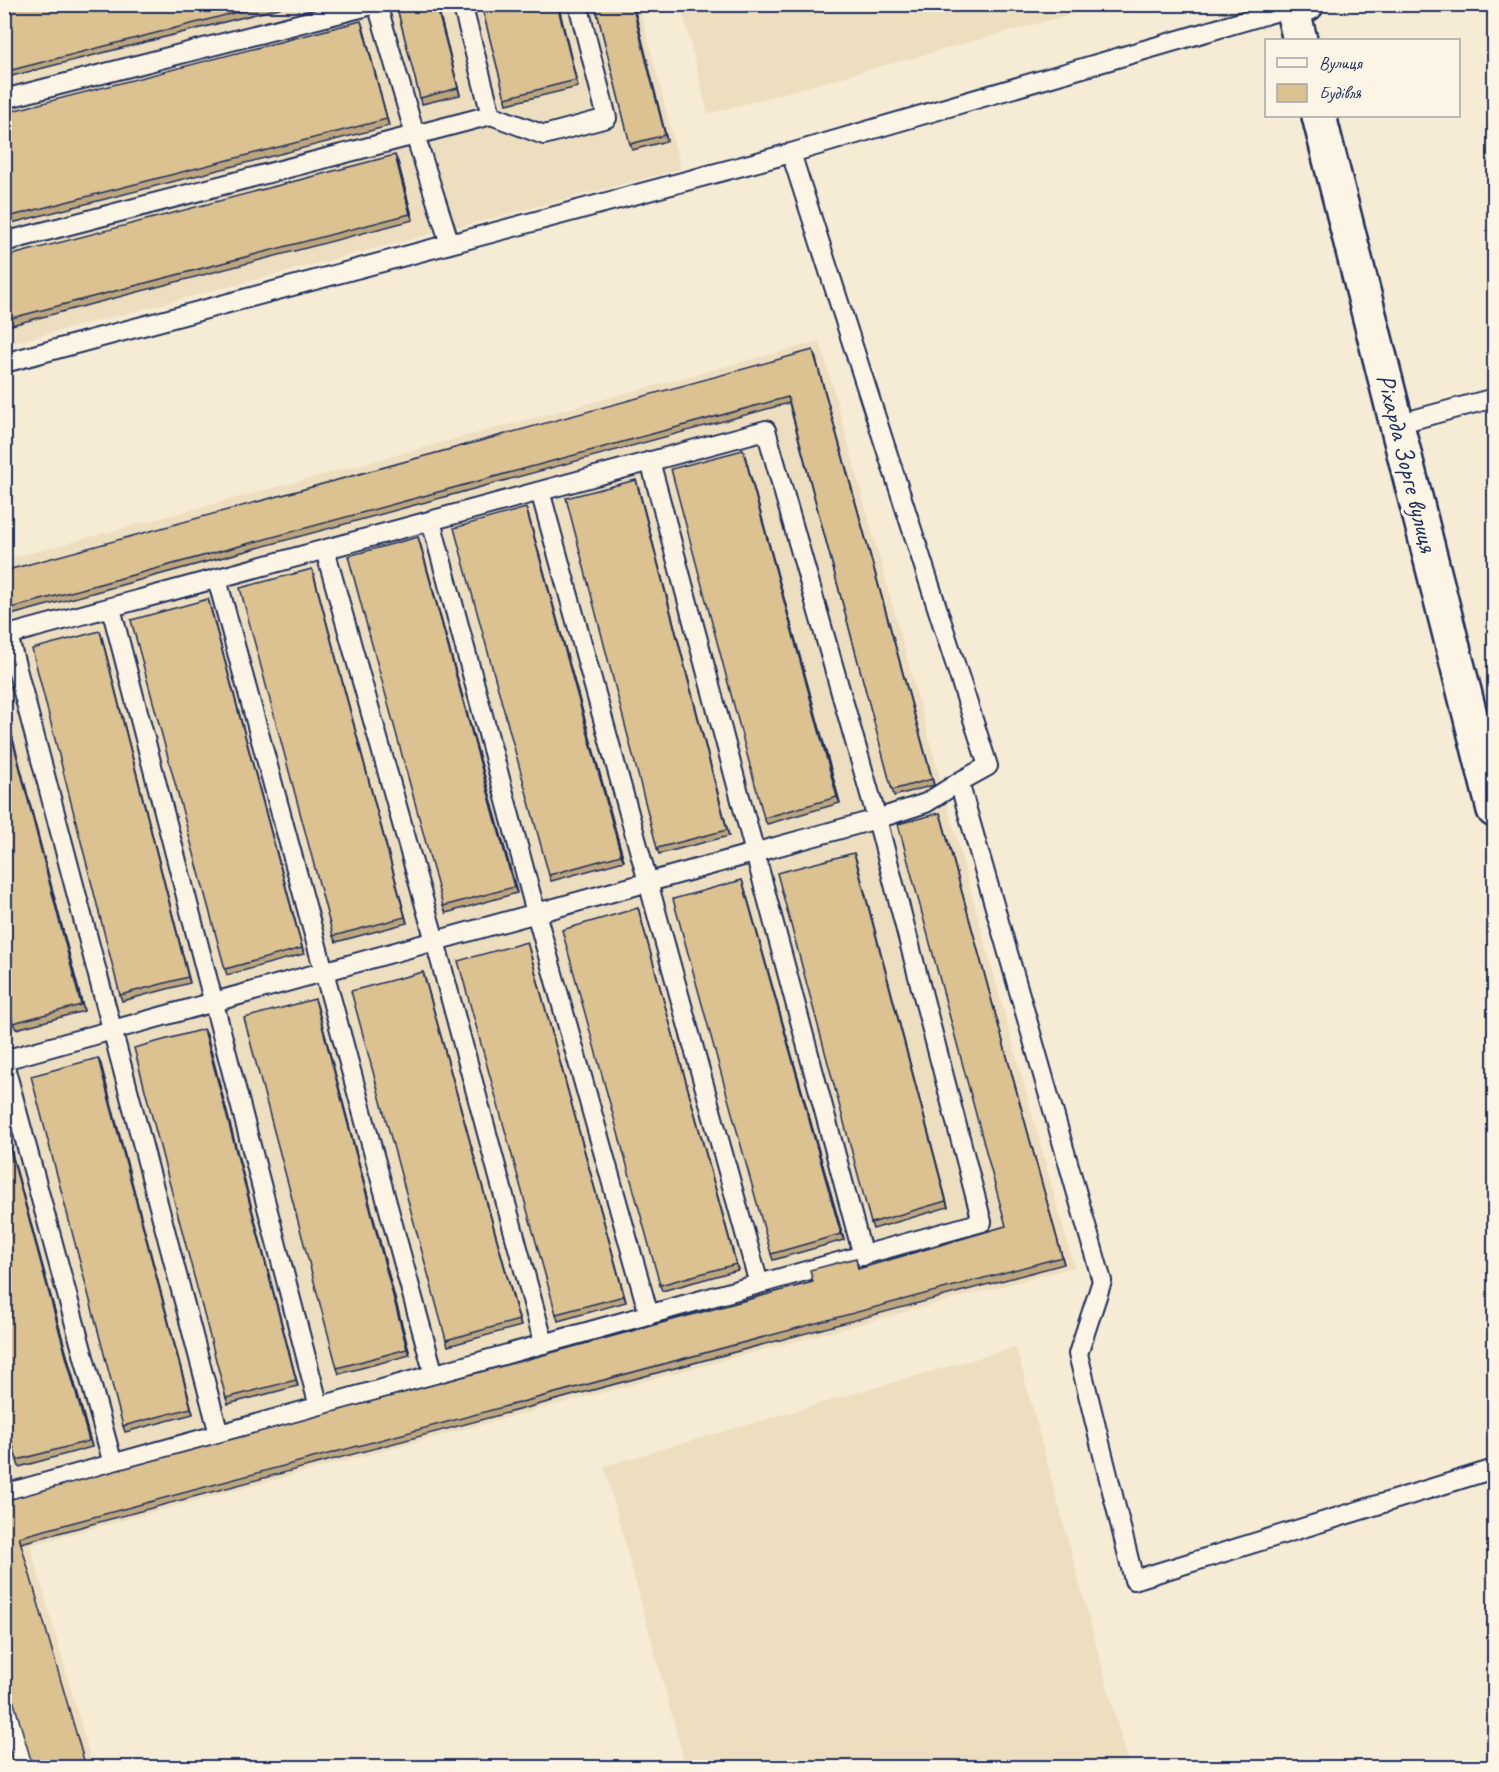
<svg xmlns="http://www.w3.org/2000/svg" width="1499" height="1772" viewBox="0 0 1499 1772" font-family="Caveat,sans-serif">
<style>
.built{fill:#eedec0}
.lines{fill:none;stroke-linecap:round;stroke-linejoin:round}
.service-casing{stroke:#1b2f5e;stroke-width:22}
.minor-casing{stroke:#1b2f5e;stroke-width:38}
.service{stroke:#fcf5e5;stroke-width:18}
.minor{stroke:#fcf5e5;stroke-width:33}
.wall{fill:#bda67d;stroke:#1b2f5e;stroke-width:1.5}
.shaded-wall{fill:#9a8766;stroke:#1b2f5e;stroke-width:1.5}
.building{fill:#dcc191;stroke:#1b2f5e;stroke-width:1.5}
.labels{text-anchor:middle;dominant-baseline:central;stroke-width:6;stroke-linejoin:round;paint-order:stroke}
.street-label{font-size:26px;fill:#1b2f5e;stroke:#fcf5e5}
</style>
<rect width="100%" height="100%" fill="#f6ebd4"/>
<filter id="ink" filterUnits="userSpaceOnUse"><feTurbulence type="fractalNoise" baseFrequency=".0167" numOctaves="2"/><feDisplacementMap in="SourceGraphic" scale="12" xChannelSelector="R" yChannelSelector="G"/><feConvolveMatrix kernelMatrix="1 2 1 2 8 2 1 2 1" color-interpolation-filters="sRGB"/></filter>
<g filter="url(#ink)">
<path class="built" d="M5 5H639L681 169 5 345Z
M681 5V4L1105 5 708 114Z
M820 341 1074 1267 30 1545 93 1767 5 1768V560Z
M1016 1347 1129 1767H686L604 1466Z"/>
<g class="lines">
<defs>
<path id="service" d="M462 4 491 115
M4 99 376 4
M791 153 988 766 959 782 1102 1281 1078 1354 1134 1580 1494 1469
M4 242 415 135 377 4
M450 244 415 135 491 115 544 135 607 118 578 4
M4 363 791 153 1292 7
M1397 424 1494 398
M650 461 863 1256
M540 491 759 1284
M431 521 536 913 649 1315
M325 550 435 941 544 1344
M217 579 434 1375
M111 608 319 1407
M8 635 219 1434
M4 636 766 430 877 819 982 1222 4 1494
M4 1060 877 819 926 803 959 782
M4 1063 113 1464
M4 1697 25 1768"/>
<path id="minor" d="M1300 40 1292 7 1307 4
M1319 116 1494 810"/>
</defs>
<use href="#service" class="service-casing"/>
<use href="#minor" class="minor-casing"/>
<use href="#service" class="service"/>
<use href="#minor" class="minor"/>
</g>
<path class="wall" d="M4 4H295L4 78Z
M396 4H437L460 95 422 104Z
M481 4H558L578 87 507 104Z
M595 4H633L667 141 632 150Z
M363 27 389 126 4 225V113Z
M398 162 413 220 4 327V257Z
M815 356 934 785 894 796 789 403 4 617V571Z
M745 456 840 803 767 824 764 818Z
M638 486 729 836 659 854 657 848Z
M528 514 624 861 551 881 549 875Z
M420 543 517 893 446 913 443 906Z
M312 569 407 923 336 942 333 936Z
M208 599 304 954 227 975 225 969Z
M102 638 190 983 122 1001 120 995Z
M4 705 84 1011 16 1029 13 1023Z
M940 813 1064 1264 21 1543 4 1501 813 1282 858 1264 859 1269 1006 1226Z
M856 859 948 1207 873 1229 871 1223Z
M744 886 844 1240 773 1260 771 1254Z
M638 908 738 1270 662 1291 660 1285Z
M529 949 626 1302 558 1321 556 1314Z
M423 972 521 1326 448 1346 446 1340Z
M317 1005 410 1355 339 1374 337 1368Z
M204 1029 298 1386 228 1404 226 1398Z
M98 1058 193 1414 125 1432 123 1426Z
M4 1125 92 1447 19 1467 4 1413Z"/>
<path class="shaded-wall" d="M436 4H437L460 95 458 88Z
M557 4H558L578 87 576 80Z
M632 4H633L667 141 665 135Z
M361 21 363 27 389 126 387 119Z
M395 155 398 162 413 220 410 214Z
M813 350 815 356 934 785 932 779Z
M743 450 745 456 840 803 837 797Z
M636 480 638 486 729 836 727 830Z
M526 508 528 514 624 861 621 855Z
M418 537 420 543 517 893 514 887Z
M312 569 314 575 407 923 405 917Z
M208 599 210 605 304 954 302 948Z
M100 631 102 638 190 983 188 977Z
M4 705 84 1011 4 707Z
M940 813 942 819 1064 1264 1062 1257Z
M854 853 856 859 948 1207 946 1201Z
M742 880 744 886 844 1240 841 1234Z
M638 908 640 915 738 1270 736 1264Z
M527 942 529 949 626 1302 624 1296Z
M423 972 425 978 521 1326 519 1320Z
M315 999 317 1005 410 1355 407 1349Z
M204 1029 207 1035 298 1386 296 1380Z
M98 1058 101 1064 193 1414 191 1408Z
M4 1125 92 1447 4 1127Z"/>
<path class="building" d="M4 4H269L4 72Z
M396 4H436L458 88 420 98Z
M481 4H557L576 80 505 98Z
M595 4H632L665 135 630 144Z
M361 21 387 119 4 218V113Z
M395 155 410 214 4 320V257Z
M813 350 932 779 892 790 788 397 4 610V571Z
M743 450 837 797 764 818 671 469Z
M636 480 727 830 657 848 566 498Z
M526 508 621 855 549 875 454 528Z
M418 537 514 887 443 906 348 556Z
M312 569 405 917 333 936 240 588Z
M208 599 302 948 225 969 131 620Z
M100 631 188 977 120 995 32 649Z
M4 707 81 1005 13 1023 4 990Z
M940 813 1062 1257 19 1537 86 1767H33L4 1669V1501L813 1282 810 1270 856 1258 858 1269 1006 1226 898 824Z
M854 853 946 1201 871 1223 777 873Z
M742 880 841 1234 771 1254 673 899Z
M638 908 736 1264 660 1285 562 930Z
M527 942 624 1296 556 1314 458 961Z
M423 972 519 1320 446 1340 351 991Z
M315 999 407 1349 337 1368 244 1018Z
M204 1029 296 1380 226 1398 134 1048Z
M98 1058 191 1408 123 1426 31 1076Z
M4 1127 89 1441 17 1460 4 1413Z"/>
</g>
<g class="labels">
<g class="street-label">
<text transform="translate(1407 463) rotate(76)">Ріхарда Зорге вулиця</text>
</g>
</g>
<rect width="1499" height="1772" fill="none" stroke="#fcf5e5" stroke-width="24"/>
<rect x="12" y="12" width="1475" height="1748" fill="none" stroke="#1b2f5e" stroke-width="2" filter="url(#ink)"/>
<rect x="1265" y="39" width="195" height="78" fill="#fcf5e5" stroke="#a2a6af" stroke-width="1.5"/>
<rect x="1277" y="58" width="30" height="9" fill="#fcf5e5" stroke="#a2a6af" stroke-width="1.5"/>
<text x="1319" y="69" font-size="18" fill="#1b2f5e">Вулиця</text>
<rect x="1277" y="84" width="30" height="18" fill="#dcc191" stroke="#a2a6af" stroke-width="1.5"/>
<text x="1319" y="99" font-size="18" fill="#1b2f5e">Будівля</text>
</svg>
